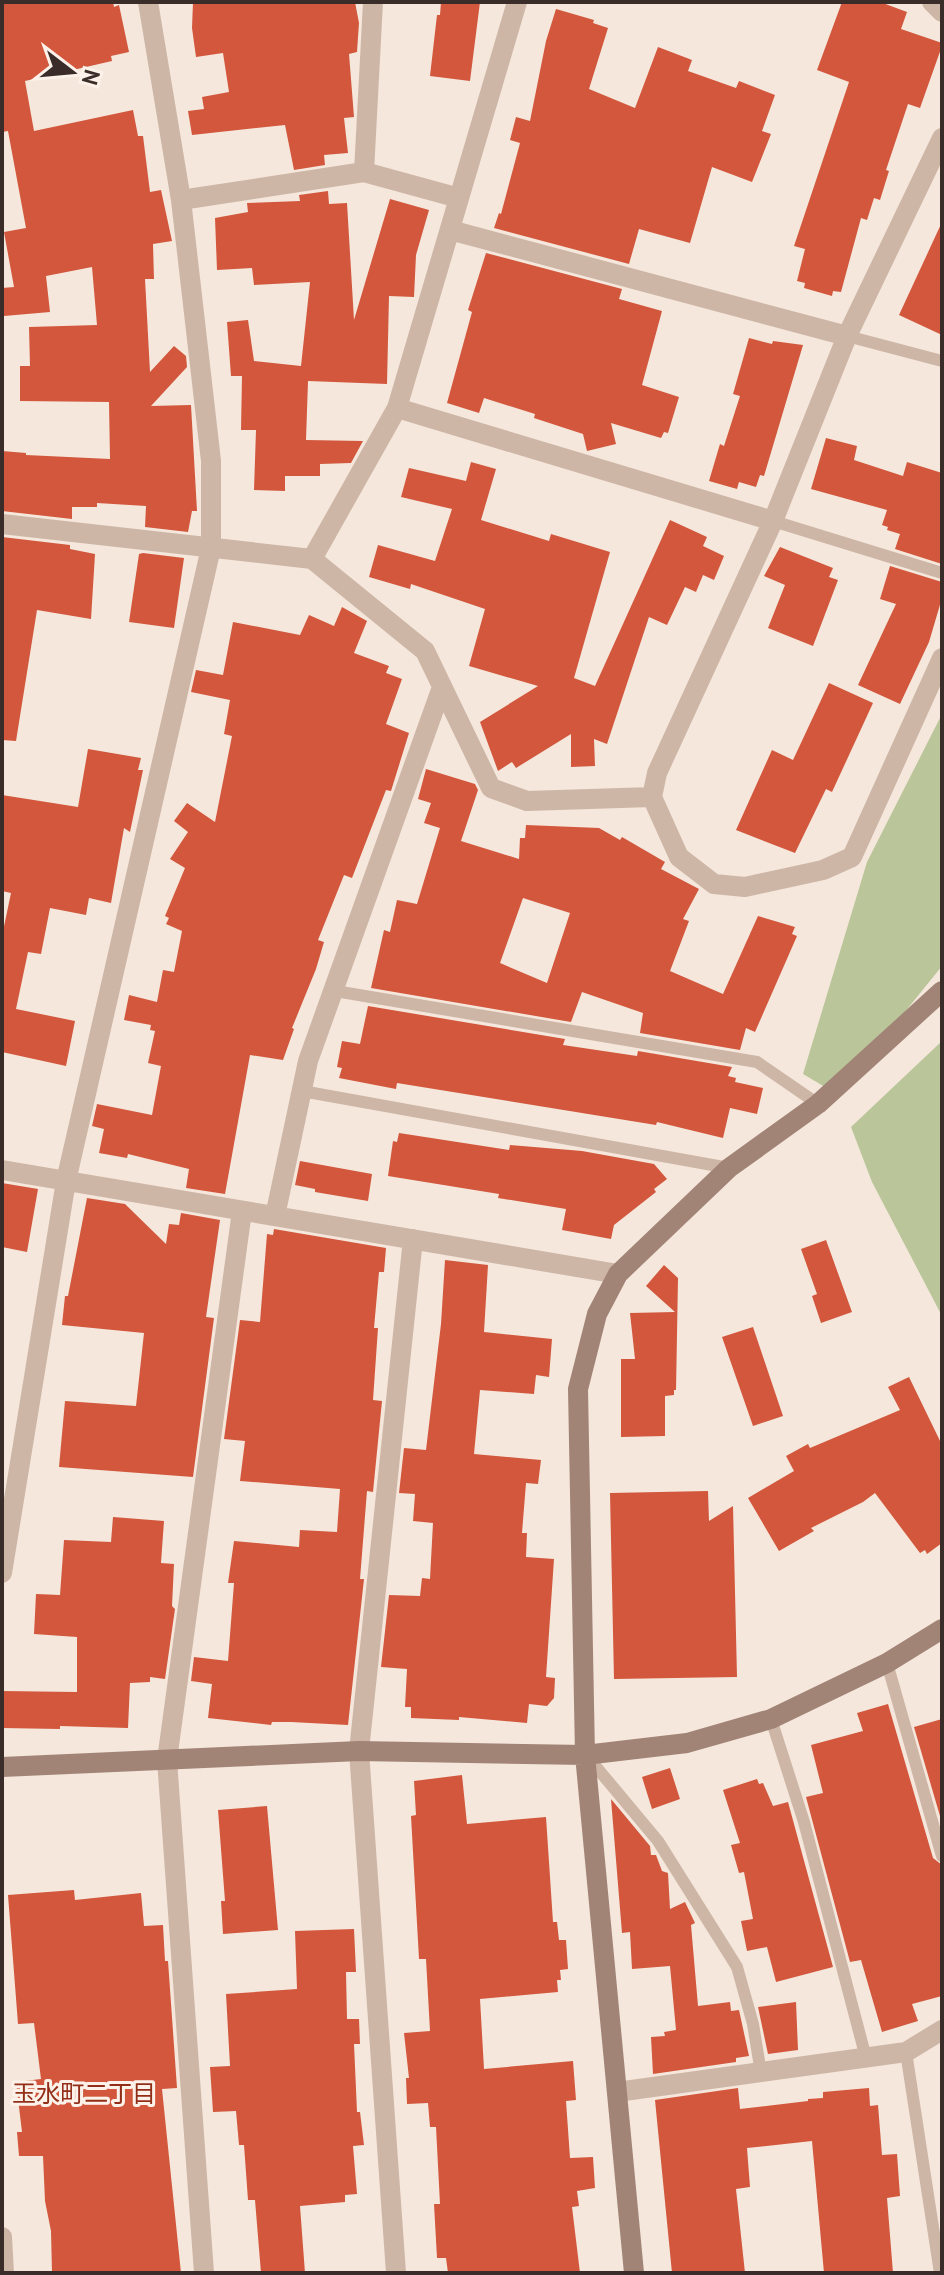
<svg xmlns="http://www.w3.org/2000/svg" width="944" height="2275" viewBox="0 0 944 2275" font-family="'PT Sans','Noto Sans JP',sans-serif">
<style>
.green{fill:#bac69a}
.building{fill:#d2573c;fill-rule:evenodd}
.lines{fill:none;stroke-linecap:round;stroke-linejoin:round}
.lane{stroke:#ceb6a6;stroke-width:12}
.street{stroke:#ceb6a6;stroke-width:20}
.secondary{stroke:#a28477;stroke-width:20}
.labels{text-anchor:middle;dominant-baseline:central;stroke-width:6;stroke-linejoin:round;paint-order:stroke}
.neighbourhood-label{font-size:24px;fill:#922d18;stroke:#fcf2e9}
</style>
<rect width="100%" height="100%" fill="#f5e7dc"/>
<path class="green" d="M942 714V966L900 1018 825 1087 803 1074 867 862Z
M942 1041V1316L872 1182 851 1127Z"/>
<path class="building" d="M2 2H113L114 7 119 5 129 52 111 56 112 61 25 81 34 131 133 110 138 136H143L150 192 161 190 172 241 153 244 154 279H145L150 372 174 346 186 356 187 367 151 406 191 405 197 511H192L188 532 145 527 146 506 97 503V507H72V519L2 511V451L26 453V455L110 459 109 402 20 401V366H30L29 327 97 325 92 267 46 276 50 312 4 316 2 288 14 287 4 232 26 228 8 131 2 132Z
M193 2H355L359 23 357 52 349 54 354 117 344 118 348 153 324 155 325 165 294 170 285 125 192 135 188 111 204 109 202 97 229 92 223 53 196 57 192 28Z
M441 2H480L470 81 430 76 437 15H440Z
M842 2H880L907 12 901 29 942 43V46L920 108 908 104 886 170 889 171 880 200 874 198 867 220 861 218 841 292 833 291 832 296 804 288 805 283 797 281 805 249 794 246 849 82 817 70Z
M556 9 594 20 593 23 608 28 589 89 635 108 658 47 692 60 688 71 736 88 739 81 775 95 762 131 771 134 752 182 712 167 690 243 639 229 629 264 494 228 499 213 501 214 520 143 510 140 516 117 530 121 546 41Z
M328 191 329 204 347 203 354 320 390 199 429 210 416 255 414 297 389 296 387 384 308 381 306 440 363 441 351 463 320 464V476H285V491L254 490 256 430H241L242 376H231L227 322 248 320 254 361 301 366 310 282 254 285 252 268 217 270 215 218 248 212 247 203 300 201 299 195Z
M942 222V335L899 315Z
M486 253 622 289 619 299 662 311 642 385 679 397 668 433 664 432 661 438 611 423 616 444 587 451 583 434 534 418 535 414 484 398 479 413 447 403 472 312 468 310Z
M749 338 772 344 773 341 803 345 764 476 760 475 756 487 739 482 737 489 709 481 720 444 724 446 740 396 733 394Z
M826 438 857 446 854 460 903 476 907 462 942 473V564L895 549 900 534 887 530 888 527 882 525 887 510 811 489Z
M471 462 496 469 481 520 549 541 551 534 610 552 574 678 595 686 670 520 707 537 703 546 724 556 714 580 703 575 696 592 685 587 667 625 649 617 607 744 594 739 595 766 571 767V734L516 768 512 762 498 771 480 722 538 686 469 666 485 609 411 584 410 589 369 577 378 545 435 561 452 509 401 497 409 468 466 481Z
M2 537 70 545V549L95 554 91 619 37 610 16 741 2 740Z
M780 547 833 568 829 577 838 580 813 646 768 628 785 585 764 576Z
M143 553 184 558 174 628 129 622 139 554Z
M890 566 942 582V598L929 642 900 704 858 685 896 604 880 599Z
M342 607 367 621 354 653 389 666 386 673 402 679 386 724 409 733 391 791 386 790 352 878 344 875 318 940 324 942 316 969 292 1028 294 1029 283 1060 250 1055 225 1194 186 1188 189 1169 128 1154 127 1158 99 1153 104 1129 92 1126 97 1104 152 1115 161 1066 148 1063 155 1031 150 1030 151 1025 124 1020 129 995 157 1002 163 970 174 972 182 931 166 924 169 918 165 916 185 868 170 859 188 832 174 821 187 803 215 822 232 736 224 734 230 700 191 692 196 670 223 675 233 622 300 635 309 615 334 626Z
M829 683 873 703 832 792 826 789 795 853 736 830 772 750 793 760Z
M88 749 141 758 138 770H143L130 832 124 828 111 903 89 898 86 915 50 908 41 954 28 952 16 1009 75 1021 66 1066 2 1052V936L11 893 2 891V795L78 807Z
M426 769 475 784 478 790 461 841 519 859 520 838H525L526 825 599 828 620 840 622 837 665 862 661 869 699 889 683 919 689 921 670 971 723 994 758 916 795 927 792 934 797 936 755 1032 746 1028 740 1050 640 1033 643 1013 582 992 571 1022 371 988 384 930 390 932 397 900 417 904 440 828 424 823 431 803 418 799ZM523 898 570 913 547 983 500 963Z
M368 1006 565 1039 563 1045 637 1056 638 1051 732 1067 728 1076 736 1078 735 1082 763 1088 757 1114 730 1108 723 1138 657 1122 656 1125 397 1083 396 1089 339 1078 342 1068 337 1067 342 1041 360 1044Z
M399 1133 509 1150 510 1145 582 1151 654 1164 667 1179 654 1189 656 1192 614 1225 611 1239 562 1230 566 1209 498 1198 499 1194 388 1176 393 1141 397 1142Z
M300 1161 372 1174 368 1201 315 1192V1189L295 1185Z
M2 1183 38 1189 27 1252 2 1247Z
M87 1198 125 1204 166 1244 169 1224 179 1225 181 1213 220 1220 206 1317 214 1318 193 1477 59 1467 65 1401 136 1406 144 1333 62 1325 65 1296H68Z
M274 1229 386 1248 384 1272H379L374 1328H378L373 1400 382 1401 373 1492 367 1491 360 1579H364L348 1725 291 1722H272L271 1725 208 1718 212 1684 191 1681 194 1657 228 1661 234 1583H228L234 1541 299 1547 300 1530 337 1532 340 1489 240 1481 245 1441 224 1439 240 1320 260 1322 267 1234 273 1235Z
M826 1240 852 1312 821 1323 812 1296 817 1294 801 1249Z
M445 1260 488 1265 484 1332 552 1339 549 1377 536 1375 534 1394 480 1390 474 1454 541 1460 538 1484 526 1483 522 1533H527L526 1557 554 1559 546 1677 555 1678 554 1698 547 1706 529 1704 527 1723 459 1717V1720L411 1718V1707H405L407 1669 381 1667 389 1595 420 1596 422 1578 430 1579 433 1523 413 1521 415 1494 399 1493 404 1448 426 1450 441 1324Z
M664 1265 678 1278 676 1390H674V1395L665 1396V1436L621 1437V1359H635L630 1313 675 1312 646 1286Z
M753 1327 783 1416 753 1426 722 1337Z
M909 1377 942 1445V1543L927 1554 925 1550 920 1553 875 1493 863 1502 811 1528 814 1531 779 1551 748 1498 794 1471 786 1456 808 1444 810 1448 900 1410 888 1387Z
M708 1491 709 1521 733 1506 737 1677 614 1679 610 1493Z
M113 1517 164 1521 161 1563 174 1564 172 1606 175 1609 165 1679 150 1677V1682L130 1683 128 1728 60 1726V1729L2 1728V1691L77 1692V1637L34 1634 36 1594 60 1595 64 1540 111 1542Z
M888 1704 933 1858 942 1865V1996L912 2004 918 2021 882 2032 861 1960 850 1962 806 1797 823 1793 811 1745 863 1731 857 1713Z
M942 1719V1823L914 1727Z
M670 1768 680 1799 652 1809 642 1777Z
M462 1775 467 1824 546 1817 553 1922H557L559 1940H566L568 1969 560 1970 561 1980H557L558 1992 480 1999 484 2069 573 2061 576 2100 566 2101 570 2158 593 2157 595 2188 577 2191 579 2206 572 2207 580 2273H448L446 2258H437L434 2204H440L436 2127H430L428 2103 407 2104 406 2078H409L404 2033 430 2031 426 1959H419L411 1816 416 1815 414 1781Z
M757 1779 759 1784 763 1783 773 1806 788 1802 833 1967 776 1982 767 1947 747 1951 741 1921 753 1919 744 1872 739 1873 731 1845 740 1843 723 1790Z
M611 1799 650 1846 651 1855H656L662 1871 668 1873 670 1909 685 1902 695 1923 691 1925 698 2006 730 2002 731 2011 739 2010 749 2056 736 2058V2062L653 2074 651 2037 665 2036 664 2032 676 2030 670 1966 632 1969 630 1932 622 1933Z
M267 1806 278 1930 223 1934 221 1901H225L218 1810Z
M74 1890 75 1900 141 1893 144 1926 163 1925 165 1961H168L177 2088 162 2089 181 2273H139V2271L52 2273 51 2231 45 2201 43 2156H19L17 2132H22L16 2082 41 2079 34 2023 18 2024 8 1895Z
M354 1929 356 1972H346L347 2019H359L360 2044H354L357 2112H360L364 2145 353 2146 357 2194 345 2195V2202L300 2206 305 2273H261L255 2200H248L244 2145H239L236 2111 213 2112 210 2067 230 2066 226 1994 297 1989 295 1931Z
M796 2002 798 2050 768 2054 758 2007Z
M738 2088 740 2109 808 2101V2099L823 2098V2092L869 2088 870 2106 878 2105 882 2155 897 2154 900 2196 887 2198 893 2273H824L812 2141 747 2148 750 2187 736 2189 745 2273H672L655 2100Z"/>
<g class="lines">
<path class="lane" d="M847 336 942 361
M773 521 942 573
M335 991 757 1062 818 1104
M302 1091 729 1168
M887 1663 942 1856
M771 1719 804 1822 866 2058
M587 1756 658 1841 737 1967 753 2024 761 2073
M906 2052 940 2273"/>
<path class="street" d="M932 2 942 12
M942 138 847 336 773 521 657 773 652 797 679 857 714 884 745 887 823 870 852 857 942 658
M364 172 373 2
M181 200 364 172 459 198
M450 230 847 336
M397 408 773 521
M2 524 312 559 425 651 491 788 527 801 652 797
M312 559 397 408 517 2
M2 1170 618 1274
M275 1216 308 1061 442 687
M2 1573 66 1181 211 548V461L181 200 148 2
M617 2092 906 2052 942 2030
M2 2237 4 2273
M204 2273 167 1760 242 1211
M396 2273 359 1751 413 1239"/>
<path class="secondary" d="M2 1767 359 1751 585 1755 687 1743 771 1719 887 1663 942 1629
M634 2273 585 1755 578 1389 597 1314 618 1274 729 1168 818 1104 942 991"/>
</g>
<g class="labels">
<g class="neighbourhood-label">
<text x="84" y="2093">玉水町二丁目</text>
</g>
</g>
<rect width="944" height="2275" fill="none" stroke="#3a2c28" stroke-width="8"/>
<g transform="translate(72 72) rotate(106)" stroke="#fcf2e9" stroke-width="6" paint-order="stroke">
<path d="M0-6L14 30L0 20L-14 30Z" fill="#3a2c28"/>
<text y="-12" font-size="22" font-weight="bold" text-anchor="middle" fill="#3a2c28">N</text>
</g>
</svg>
